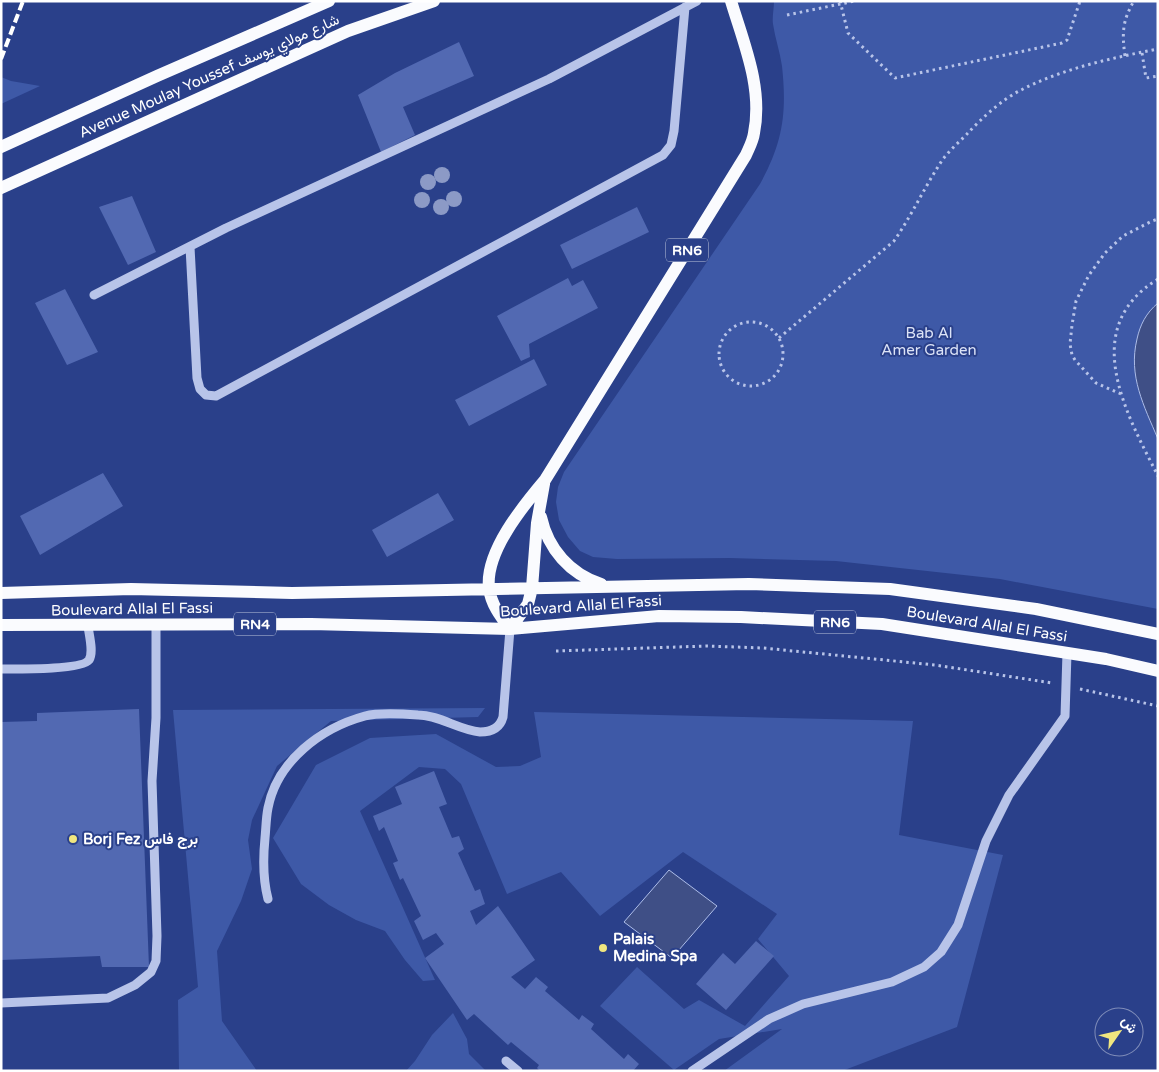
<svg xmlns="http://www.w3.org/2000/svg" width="1159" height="1072" viewBox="0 0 1159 1072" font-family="'Varela Round',Vazirmatn,sans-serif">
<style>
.green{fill:#3e59a7}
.water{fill:#3f4f86;stroke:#adbde9}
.building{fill:#5269b2}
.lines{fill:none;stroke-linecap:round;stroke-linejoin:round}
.path{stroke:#b8c4e9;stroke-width:3;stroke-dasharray:2.5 4;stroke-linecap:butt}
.minor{stroke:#b8c4e9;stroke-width:9}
.major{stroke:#fafbfe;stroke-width:12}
.rail{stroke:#fff;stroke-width:4;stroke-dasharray:9 4;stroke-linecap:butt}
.tree{fill:#8c9ac6}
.poi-dot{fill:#f0e67f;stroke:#2a408a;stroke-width:2}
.labels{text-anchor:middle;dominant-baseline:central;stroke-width:4;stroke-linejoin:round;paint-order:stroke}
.shield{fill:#2a408a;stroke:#bfc6dc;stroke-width:1}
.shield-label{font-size:14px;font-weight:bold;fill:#fff}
.street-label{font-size:15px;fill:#fff;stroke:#2a408a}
.park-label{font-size:15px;fill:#dce3f7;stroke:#2a408a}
.poi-label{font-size:15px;font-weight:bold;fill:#fff;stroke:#2a408a;text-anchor:start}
</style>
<rect width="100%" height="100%" fill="#2a408a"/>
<path class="green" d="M774 1H1158V609L1000 579 836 561 730 558 617 559 593 557 580 551 568 537 559 520 556 502 558 487 564 472 760 184C783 142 787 113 782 66 780 52 775 38 773 24 772 17 774 9 774 1Z
M1 77 11 81 40 86 1 104Z
M485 708 478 717 331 721 277 766 252 820 248 840 252 869 241 901 217 951 222 1021 257 1071H179L178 1000 198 987 173 710Z
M534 712 913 721 899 835 1003 855 957 1027 842 1071H724L782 1029 719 1039 674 1070 600 1006 637 967 684 1009 699 1000 745 1026 789 976 758 939 777 914 683 852 600 916 561 872 507 894 461 784 445 769 419 767 360 811 435 980 423 981 405 960 385 931 356 920 329 905 301 884 273 838 316 765 370 738 436 734 496 767 520 766 541 757Z
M453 1013 467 1039 469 1054 486 1071H406L415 1061 432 1035Z"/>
<path class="water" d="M1158 303V439C1144 406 1128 376 1137 339 1140 325 1146 313 1158 303Z
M669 870 717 906 672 958 624 922Z"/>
<path class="building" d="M459 42 474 76 403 107 415 135 381 152 358 95 395 73Z
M132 196 156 252 128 265 99 207Z
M637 207 649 232 572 269 560 245Z
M568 278 572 286 583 280 598 308 529 344 530 357 521 361 497 316Z
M65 289 98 352 67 365 35 303Z
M534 359 547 385 469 426 455 400Z
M103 473 123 506 40 555 20 516Z
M438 493 454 520 387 557 372 530Z
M139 709 149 967H102L100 956 1 960V722L37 721V713Z
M434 771 447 804 439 807 452 838 459 836 464 849 458 853 475 891 480 889 485 904 470 911 476 925 498 906 535 960 511 977 525 989 536 977 548 987 545 991 579 1020 582 1015 594 1024 591 1029 624 1059 628 1054 639 1064 633 1071H540L537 1068 539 1065 511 1042 508 1045 474 1014 467 1020 425 958 444 944 436 933 423 940 414 921 421 916 403 878 400 880 393 863 398 861 384 827 379 831 373 816 402 804 395 787Z
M756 941 774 956 726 1010 696 984 723 953 735 964Z"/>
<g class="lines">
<path class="path" d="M840 1 848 33 895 78 1062 43 1067 40 1080 1
M787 15 855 1
M1142 53 1146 78 1158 76
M1125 56C1122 34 1122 21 1134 1
M1158 279C1078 328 1126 413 1158 476
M719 354a32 32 0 1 1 64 0a32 32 0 1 1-64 0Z
M779 338 894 241C912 215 925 186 943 159 950 150 959 142 967 134 982 118 1002 99 1023 89 1065 68 1112 58 1158 49
M1121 394 1096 383 1075 360 1072 355 1070 344 1072 325 1076 301 1089 275 1105 253 1123 236 1152 221 1158 219
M556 651 707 646 763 648 935 665 1052 683
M1080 689 1158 706"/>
<path class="minor" d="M190 247 197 378 200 389 206 395 216 396 663 155 671 145 674 131 685 7
M94 295 226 228 549 79 697 1
M1 669C16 669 82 670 89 660 94 652 89 635 88 626
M268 899C263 880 263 858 265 838 266 828 266 818 268 808 277 761 321 728 365 716 377 713 404 714 418 715 439 715 459 730 480 732 492 732 500 728 503 717L510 629
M1 1003 108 998 135 985 151 972 156 961 157 936 152 781 156 718V624
M506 1061 518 1071
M692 1071 769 1019 803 1004 892 982 924 967 941 952 958 925 986 841 1009 795 1065 716 1067 653"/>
<path class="major" d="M1 147 157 76 329 1
M1 188 348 31 434 1
M541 517C548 549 570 574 601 584
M1 593 131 589 292 593 749 584 890 589 1036 609 1158 634
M1 625 311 624 510 629 659 616 741 617 882 624 1106 659 1158 671
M510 629C500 616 491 604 489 588 485 552 523 506 545 480L746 155C749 148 753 141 754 133 763 88 744 44 731 1
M510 629 528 604 532 588 537 523 544 484"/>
<path class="rail" d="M1 59 23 1"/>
</g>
<g class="tree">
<circle cx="442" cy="175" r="8"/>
<circle cx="428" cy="182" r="8"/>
<circle cx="454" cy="199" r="8"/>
<circle cx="422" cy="200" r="8"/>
<circle cx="441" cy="207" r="8"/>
</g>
<g class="poi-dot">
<circle cx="73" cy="839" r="5"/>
<circle cx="603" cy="948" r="5"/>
</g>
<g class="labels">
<g class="shield">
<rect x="666" y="238.5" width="42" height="23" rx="4"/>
<rect x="814" y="610.5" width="42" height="23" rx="4"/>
<rect x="234" y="612.5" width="42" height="23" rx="4"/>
</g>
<g class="shield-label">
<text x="687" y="250">RN6</text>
<text x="835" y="622">RN6</text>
<text x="255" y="624">RN4</text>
</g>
<g class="street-label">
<text transform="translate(209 76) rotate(-24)">Avenue Moulay Youssef شارع مولاي يوسف</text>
<text transform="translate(581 606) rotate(-4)">Boulevard Allal El Fassi</text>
<text transform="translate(132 609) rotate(-1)">Boulevard Allal El Fassi</text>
<text transform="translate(987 624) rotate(9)">Boulevard Allal El Fassi</text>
</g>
<g class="park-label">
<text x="929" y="333">Bab Al<tspan x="929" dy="17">Amer Garden</tspan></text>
</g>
<g class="poi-label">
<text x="83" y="839">Borj Fez برج فاس</text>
<text x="613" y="939">Palais<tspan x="613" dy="17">Medina Spa</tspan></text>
</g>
</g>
<rect width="1159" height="1072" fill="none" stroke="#ffffff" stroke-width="5"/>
<g transform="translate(1119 1032) rotate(56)"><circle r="24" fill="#2a408a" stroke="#7f8cb9"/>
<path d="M0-4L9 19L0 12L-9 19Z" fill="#f0e67f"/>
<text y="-8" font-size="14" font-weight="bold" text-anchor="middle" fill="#ffffff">ش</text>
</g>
</svg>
